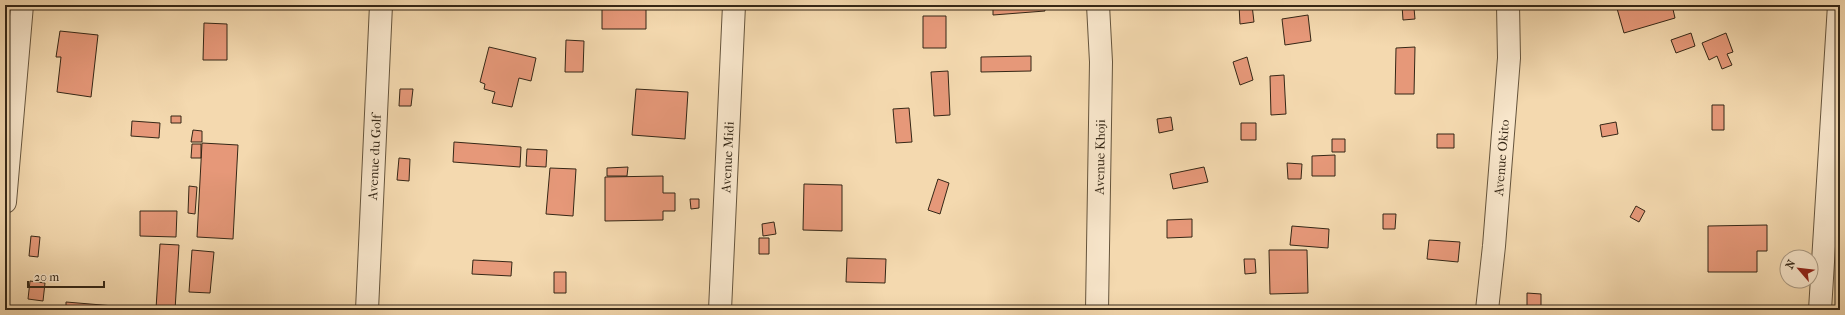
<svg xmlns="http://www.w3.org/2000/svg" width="1845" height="315" viewBox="0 0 1845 315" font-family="'IM FELL French Canon',serif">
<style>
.building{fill:#e69879;stroke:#352716}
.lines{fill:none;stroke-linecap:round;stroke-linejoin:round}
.street-casing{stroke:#65543c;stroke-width:24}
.street{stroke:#f8e6cb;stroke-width:22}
.labels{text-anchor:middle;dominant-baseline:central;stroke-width:3.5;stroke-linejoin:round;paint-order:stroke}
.street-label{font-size:13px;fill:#352716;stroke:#f8e6cb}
</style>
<rect width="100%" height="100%" fill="#f4d9af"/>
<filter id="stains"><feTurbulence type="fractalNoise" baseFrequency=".005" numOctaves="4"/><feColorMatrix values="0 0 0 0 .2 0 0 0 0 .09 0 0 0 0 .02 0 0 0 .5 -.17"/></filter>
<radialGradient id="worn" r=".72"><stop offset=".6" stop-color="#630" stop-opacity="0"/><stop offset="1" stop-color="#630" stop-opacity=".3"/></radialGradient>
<path class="building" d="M602 5H646V29H602Z
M993 5H1044L1045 11 993 15Z
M1239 5H1252L1254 22 1240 24Z
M1402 5H1418V7L1414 8 1415 19 1403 20Z
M1616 5H1672L1675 18 1624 33Z
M1308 15 1311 41 1285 45 1282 19Z
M923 16H946V48H923Z
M204 23 227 24V60H203Z
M60 31 98 35 91 97 57 92 61 57H56Z
M1691 33 1695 46 1676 53 1671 40Z
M1726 33 1733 52 1727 54 1732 65 1722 69 1717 56 1709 60 1702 43Z
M566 40 584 41 583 72H565Z
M489 47 536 58 531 81 519 78 512 107 492 103 495 92 484 89 485 84 480 82Z
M1415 47 1414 94H1395L1396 48Z
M1031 56V71L981 72V57Z
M1247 57 1253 80 1240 85 1233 62Z
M948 71 950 115 934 116 931 72Z
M1284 75 1286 114 1271 115 1270 76Z
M400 89H413L411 106H399Z
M636 89 688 92 685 139 632 135Z
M1712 105H1724V130H1712Z
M909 108 912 142 896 143 893 109Z
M171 116H181V123H171Z
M1171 117 1173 130 1159 133 1157 119Z
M132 121 160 123 159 138 131 136Z
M1616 122 1618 134 1602 137 1600 125Z
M1241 123H1256V140H1241Z
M193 130 202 131V142H191Z
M1437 134H1454V148H1437Z
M1332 139H1345V152H1332Z
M454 142 521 147 520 167 453 162Z
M202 143 238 145 233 239 197 237Z
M192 144H201V158H191Z
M527 149 547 150 546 167 526 166Z
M1335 155V176H1312V156Z
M399 158 410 159 409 181 397 180Z
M1287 163 1302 164 1301 179H1288Z
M628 167 627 176H607V168Z
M1204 167 1208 182 1173 189 1170 174Z
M550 168 576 169 573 216 546 214Z
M663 176V193H675V211H663V220L605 221V177Z
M938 179 949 183 940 214 928 210Z
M804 184 842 185V231L803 230Z
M189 186 197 187 195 214 188 213Z
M690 199H699V208L691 209Z
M1636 206 1645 211 1639 222 1630 217Z
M140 211H177L176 237 140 236Z
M1383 214H1396L1395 229H1383Z
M1192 219V237L1167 238V220Z
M774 222 776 234 763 236 762 224Z
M1767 225V251H1757V272H1708V226Z
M1292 226 1329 229 1328 248 1290 245Z
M31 236 40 237 38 257 29 256Z
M759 238H769V254H759Z
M1429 240 1460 242 1458 262 1427 259Z
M160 244 179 245 175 310 156 309Z
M192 250 214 252 210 293 189 292Z
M1269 250H1307L1308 293 1270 294Z
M847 258 886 259 885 283 846 282Z
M1244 259H1255L1256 273 1245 274Z
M473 260 512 262 511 276 472 274Z
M554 272H566V293H554Z
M30 281 45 283 43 301 28 299Z
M1527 293 1541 294V310H1527Z
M66 302 126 307V309L137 310H66Z"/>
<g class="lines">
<defs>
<g id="street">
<path d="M5 202 22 5"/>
<path id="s1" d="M367 310 381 5"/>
<path id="s2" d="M720 310 734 5"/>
<path id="s3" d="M1097 310 1101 62 1098 5"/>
<path id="s4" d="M1487 310 1494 246 1509 58 1508 5"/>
<path d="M1820 310 1839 5"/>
</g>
</defs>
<use href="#street" class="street-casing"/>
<use href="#street" class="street"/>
</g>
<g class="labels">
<g class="street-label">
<text stroke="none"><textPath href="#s3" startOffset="153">Avenue Khoji</textPath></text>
<text stroke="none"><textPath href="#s1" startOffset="153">Avenue du Golf</textPath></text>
<text stroke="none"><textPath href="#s2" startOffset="153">Avenue Midi</textPath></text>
<text stroke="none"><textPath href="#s4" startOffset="153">Avenue Okito</textPath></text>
</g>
</g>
<rect width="1845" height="315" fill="none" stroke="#f4d9af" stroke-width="20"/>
<rect x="6" y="6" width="1833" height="303" fill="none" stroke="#352716" stroke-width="2"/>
<rect x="10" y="10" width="1825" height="295" fill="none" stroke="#352716"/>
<g transform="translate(1799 269) rotate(298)"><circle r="19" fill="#f8e6cb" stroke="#aa9a83"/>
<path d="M0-3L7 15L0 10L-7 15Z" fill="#8f2418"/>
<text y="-6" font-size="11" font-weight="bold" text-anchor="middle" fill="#352716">N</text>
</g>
<path d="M28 281v6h76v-6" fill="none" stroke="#352716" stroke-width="2"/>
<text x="34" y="281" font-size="12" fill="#352716" stroke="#f8e6cb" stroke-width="3" paint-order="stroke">20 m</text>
<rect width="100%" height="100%" filter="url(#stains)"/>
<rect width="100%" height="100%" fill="url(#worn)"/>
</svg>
